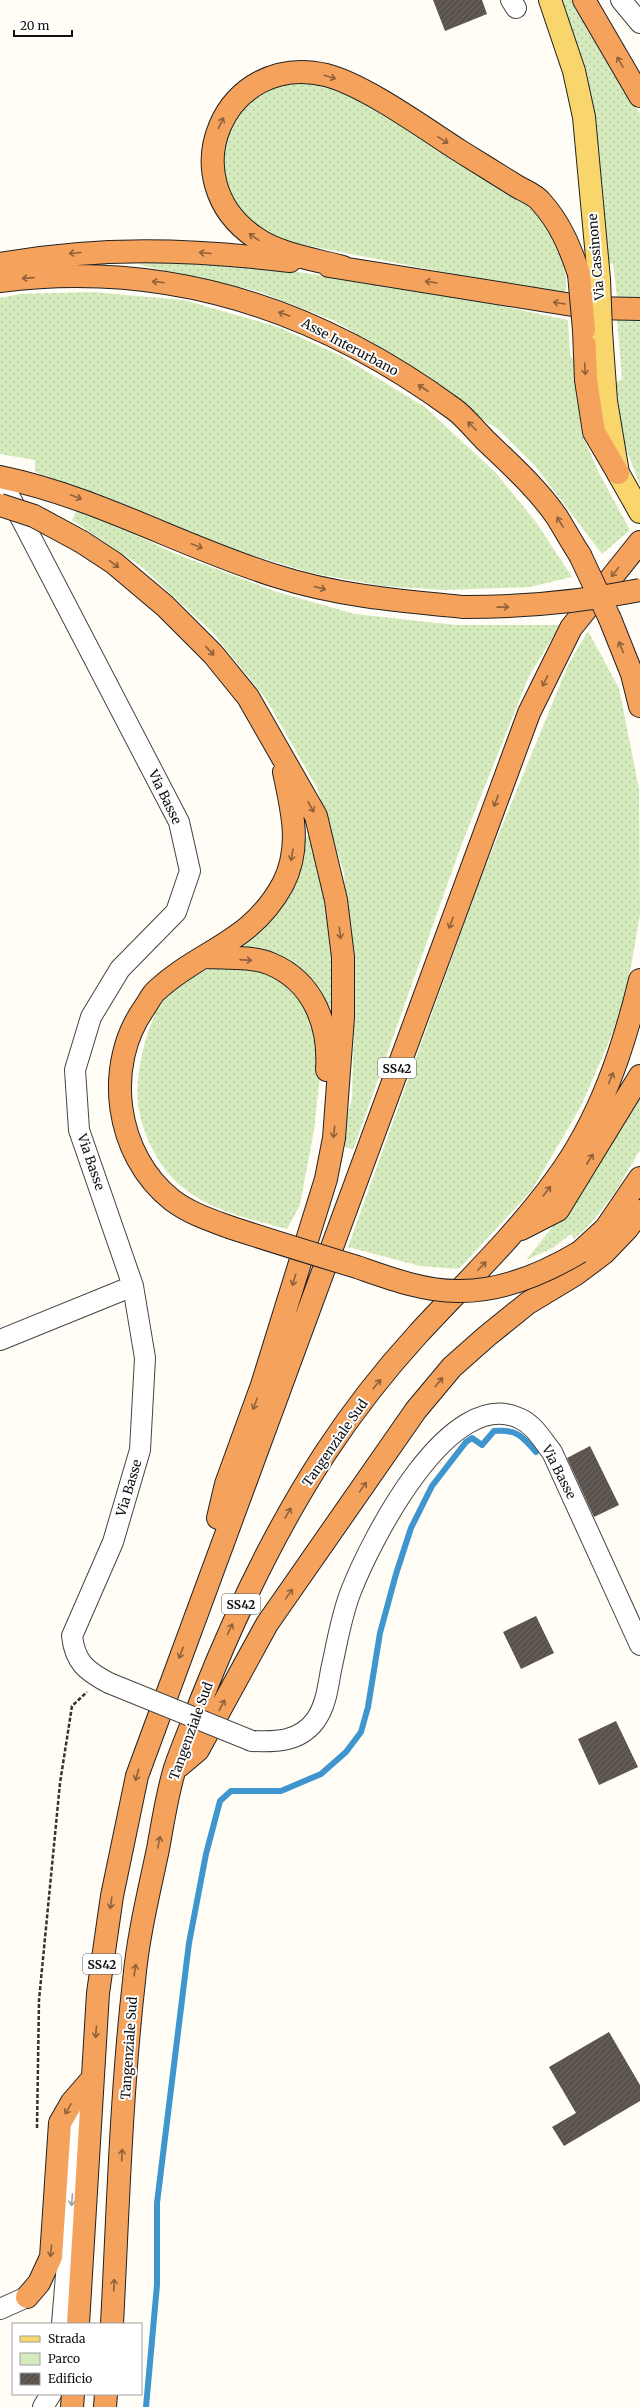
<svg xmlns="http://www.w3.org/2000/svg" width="640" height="2407" viewBox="0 0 640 2407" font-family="Merriweather,serif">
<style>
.green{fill:url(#green-dots)}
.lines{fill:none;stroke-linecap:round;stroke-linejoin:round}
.stream{stroke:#3f96cf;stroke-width:6}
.building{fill:url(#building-hatch)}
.minor-casing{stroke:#444;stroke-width:22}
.major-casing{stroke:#222;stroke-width:24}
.highway-casing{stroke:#222;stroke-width:24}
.path{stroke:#333;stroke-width:2.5;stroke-dasharray:4 2;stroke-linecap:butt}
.minor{stroke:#fff;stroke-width:20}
.major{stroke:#f9d66b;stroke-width:22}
.highway{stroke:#f5a25d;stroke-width:22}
.minor-bridge-casing{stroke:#444;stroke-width:22;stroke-linecap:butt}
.major-bridge-casing{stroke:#222;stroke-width:24;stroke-linecap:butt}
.highway-bridge-casing{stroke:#222;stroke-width:24;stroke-linecap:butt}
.minor-bridge{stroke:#fff;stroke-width:20}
.major-bridge{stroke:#f9d66b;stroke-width:22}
.highway-bridge{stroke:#f5a25d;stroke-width:22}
.oneway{stroke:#8e613b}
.oneway2{stroke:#a0a0a0}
.labels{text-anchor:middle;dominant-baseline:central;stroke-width:4;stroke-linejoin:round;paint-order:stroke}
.shield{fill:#fff;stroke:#585858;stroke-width:1}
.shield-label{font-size:12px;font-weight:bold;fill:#111}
.street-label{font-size:13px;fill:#111;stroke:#fff}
</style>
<defs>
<pattern id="green-dots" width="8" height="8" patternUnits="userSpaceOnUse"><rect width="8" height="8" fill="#d5ebbd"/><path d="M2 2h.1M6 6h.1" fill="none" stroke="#b6c8a1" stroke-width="1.8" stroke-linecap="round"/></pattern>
<pattern id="building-hatch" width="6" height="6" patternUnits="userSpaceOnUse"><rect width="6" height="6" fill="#5a524d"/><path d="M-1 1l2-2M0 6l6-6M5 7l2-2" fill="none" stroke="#6d6662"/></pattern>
</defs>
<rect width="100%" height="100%" fill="#fffdf5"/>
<path class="green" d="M556 0H573L640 114V300L617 297 613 264 609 263 595 118Z
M305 78 353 94 528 204 554 232 566 275V296L269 238 225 194 221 153 225 132 239 110 253 97 273 88Z
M143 258H212L483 302 568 320 570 355 574 360 582 434 599 473 630 530 602 554 536 467 499 430 465 408 402 361 335 321 257 291 140 265Z
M92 292 184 300 278 327 341 356 425 407 495 472 536 522 572 577 530 587 444 590 383 586 312 573 231 549 35 472V460L0 454V298L19 294Z
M640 316V485L623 441 616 382 622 379 617 318Z
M78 508 176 554 277 592 355 614 456 625H560L529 676 461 846 353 1150 340 1144 352 1098 355 989 344 873 317 788 266 699 214 634 142 567 72 520Z
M588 631 619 688 639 789 640 914 632 961 621 1014 581 1106 532 1190 459 1269 420 1266 348 1247 480 880 568 665Z
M309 835 330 908 336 1002 329 1008 313 984 239 946 299 843Z
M224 967 264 971 290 986 313 1012 322 1058 314 1130 300 1205 287 1229C246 1218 197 1208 168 1173 153 1155 141 1128 138 1104 135 1074 146 1021 166 997 173 989 186 980 195 974 202 970 215 969 224 967Z
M640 1095V1150L614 1194 591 1223 574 1239 571 1234 553 1248 526 1260 578 1195Z"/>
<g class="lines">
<path class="stream" d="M146 2407 157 2285V2203L189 1943 206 1854 220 1801 231 1791H281L321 1774 346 1752 361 1732 368 1707 380 1633 396 1574 411 1528 432 1486 466 1442 472 1438 482 1445 494 1431C517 1429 522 1436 536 1452"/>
</g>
<path class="building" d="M433 0H482L487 14 445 31Z
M590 1446 619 1505 594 1517 567 1458Z
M536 1616 554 1653 521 1669 503 1632Z
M616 1721 638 1767 599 1785 578 1739Z
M609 2032 640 2085V2101L564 2146 552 2127 576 2113 549 2067Z"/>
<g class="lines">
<defs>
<path id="minor" d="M511 0 516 8
M621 0 640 23
M0 478 179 822 190 871 176 912 120 969 91 1017 75 1070 79 1130 133 1286 145 1358 140 1450 113 1542 72 1636C75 1662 86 1671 109 1683
M0 1340 133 1286
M252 1741C276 1742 299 1742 315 1721 326 1706 328 1687 331 1670 337 1644 341 1616 351 1591 371 1540 450 1383 521 1419 535 1426 543 1441 552 1452L640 1645
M0 2309 27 2297
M62 2324 77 2140 85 2106
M43 2407 51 2394"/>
<path id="major" d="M550 0 574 71 584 117 599 279
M601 331 606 401 618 473 640 512"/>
<path id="highway" d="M584 0 640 96
M0 264C101 246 189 249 290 261
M329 266 591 308 640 309
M343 267C317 260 278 254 256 238 169 180 224 51 326 75 365 85 424 128 460 151 479 163 499 175 518 187 525 191 536 195 541 202 560 223 570 247 579 274
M0 281C168 259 319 310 454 409 465 417 475 430 485 440 510 464 537 488 557 517 565 530 572 543 580 555
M584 330 586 380 594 432 618 473
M0 477C97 497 182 547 276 576 338 596 401 601 464 607
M82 542 114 563 165 606 213 654 248 697 316 816 336 900 343 957V1017L334 1138 326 1179 262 1385 226 1484 218 1518
M610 619 632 674 640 706
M207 957C226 958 252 956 271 964 314 982 330 1026 327 1070
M229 1227C210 1220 189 1213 172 1200 115 1155 103 1065 145 1007 149 1001 152 994 157 990 202 949 251 943 283 884 302 847 292 810 284 772
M521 1229 558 1210 640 1076
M580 1252 606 1228 640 1178
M179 1766 198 1750 267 1624 416 1410 452 1367 487 1336 528 1303 576 1274 604 1253 627 1229 640 1211
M27 2297 39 2283 51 2257 60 2123 72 2102 92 2079
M78 2324 98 1993 112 1896 137 1776 529 713 571 628 640 542
M112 2324C118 2210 121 2095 134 1981 138 1936 149 1892 158 1849 163 1822 167 1794 175 1768 183 1745 193 1722 202 1698 236 1612 275 1530 326 1452 353 1411 385 1370 418 1334 465 1283 516 1235 557 1178 600 1119 623 1050 640 980
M72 2407 73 2394
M105 2407 106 2394"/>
</defs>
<use href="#minor" class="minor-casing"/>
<use href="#major" class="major-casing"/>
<use href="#highway" class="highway-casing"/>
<path class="path" d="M37 2128 39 2000 60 1783 72 1706 87 1692"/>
<use href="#minor" class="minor"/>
<use href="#major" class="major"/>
<use href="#highway" class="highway"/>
<defs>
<path id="minor-bridge" d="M109 1683 252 1741"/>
<path id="major-bridge" d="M599 279 601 331"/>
<path id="highway-bridge" d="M579 274 584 330
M0 505 34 516 82 542
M580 555 610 619
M464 607C525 607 580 602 640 590
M229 1227C272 1241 314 1254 357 1267 389 1278 423 1291 457 1291 501 1292 543 1274 580 1252"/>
</defs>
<use href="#minor-bridge" class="minor-bridge-casing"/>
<use href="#major-bridge" class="major-bridge-casing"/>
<use href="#highway-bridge" class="highway-bridge-casing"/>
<use href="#minor-bridge" class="minor-bridge"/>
<use href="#major-bridge" class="major-bridge"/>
<use href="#highway-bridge" class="highway-bridge"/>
</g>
<defs><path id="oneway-shaft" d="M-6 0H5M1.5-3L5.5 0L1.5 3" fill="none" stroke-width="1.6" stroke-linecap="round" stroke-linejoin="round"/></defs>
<g class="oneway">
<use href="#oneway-shaft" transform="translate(620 62) rotate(-120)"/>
<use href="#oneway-shaft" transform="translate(330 77) rotate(17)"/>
<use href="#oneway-shaft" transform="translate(221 123) rotate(-64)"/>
<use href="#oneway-shaft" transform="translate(443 140) rotate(32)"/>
<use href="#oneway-shaft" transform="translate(254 237) rotate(-145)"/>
<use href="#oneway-shaft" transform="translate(75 253) rotate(175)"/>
<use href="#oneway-shaft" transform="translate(205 253) rotate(-175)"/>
<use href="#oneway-shaft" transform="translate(28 278) rotate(176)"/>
<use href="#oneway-shaft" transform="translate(158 282) rotate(-173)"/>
<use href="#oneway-shaft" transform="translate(431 282) rotate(-171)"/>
<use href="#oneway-shaft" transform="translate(559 303) rotate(-171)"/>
<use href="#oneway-shaft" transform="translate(284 314) rotate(-161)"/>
<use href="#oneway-shaft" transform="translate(585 369) rotate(87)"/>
<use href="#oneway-shaft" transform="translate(423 388) rotate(-147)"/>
<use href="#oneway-shaft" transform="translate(472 426) rotate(-135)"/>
<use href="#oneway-shaft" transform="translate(76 497) rotate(21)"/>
<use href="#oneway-shaft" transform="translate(560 522) rotate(-122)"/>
<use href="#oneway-shaft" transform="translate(197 546) rotate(22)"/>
<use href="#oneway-shaft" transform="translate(114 564) rotate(37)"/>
<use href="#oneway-shaft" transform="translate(615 572) rotate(128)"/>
<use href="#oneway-shaft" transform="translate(320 588) rotate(15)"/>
<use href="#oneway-shaft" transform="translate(503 607) rotate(-1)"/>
<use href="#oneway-shaft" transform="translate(621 647) rotate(-112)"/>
<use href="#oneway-shaft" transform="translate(210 651) rotate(47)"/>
<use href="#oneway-shaft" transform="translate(545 681) rotate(117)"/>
<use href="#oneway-shaft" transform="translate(496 801) rotate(110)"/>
<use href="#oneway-shaft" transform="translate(311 807) rotate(61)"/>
<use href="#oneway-shaft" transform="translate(292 855) rotate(100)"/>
<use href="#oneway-shaft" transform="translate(451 923) rotate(110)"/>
<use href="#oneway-shaft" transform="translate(340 933) rotate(83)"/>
<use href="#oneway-shaft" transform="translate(246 960) rotate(4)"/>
<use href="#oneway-shaft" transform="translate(611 1078) rotate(-67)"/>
<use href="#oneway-shaft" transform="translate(334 1132) rotate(97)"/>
<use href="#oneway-shaft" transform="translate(590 1159) rotate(-57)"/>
<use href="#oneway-shaft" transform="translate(547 1191) rotate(-52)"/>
<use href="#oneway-shaft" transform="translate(482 1266) rotate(-46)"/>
<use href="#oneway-shaft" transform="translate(294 1280) rotate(107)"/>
<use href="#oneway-shaft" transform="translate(439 1382) rotate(-50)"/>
<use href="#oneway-shaft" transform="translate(377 1384) rotate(-51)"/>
<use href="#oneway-shaft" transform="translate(255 1404) rotate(110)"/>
<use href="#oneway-shaft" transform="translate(363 1487) rotate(-55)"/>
<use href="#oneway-shaft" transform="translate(288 1513) rotate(-60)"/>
<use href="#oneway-shaft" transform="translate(289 1594) rotate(-55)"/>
<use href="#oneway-shaft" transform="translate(230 1629) rotate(-65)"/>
<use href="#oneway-shaft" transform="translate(181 1653) rotate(110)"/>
<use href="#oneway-shaft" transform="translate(222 1705) rotate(-62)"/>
<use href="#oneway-shaft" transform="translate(137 1775) rotate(106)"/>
<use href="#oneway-shaft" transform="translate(159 1842) rotate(-78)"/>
<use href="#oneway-shaft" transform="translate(111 1903) rotate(98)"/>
<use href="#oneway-shaft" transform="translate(135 1970) rotate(-81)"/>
<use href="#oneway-shaft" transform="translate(96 2032) rotate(94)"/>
<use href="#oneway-shaft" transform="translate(68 2109) rotate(120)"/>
<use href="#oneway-shaft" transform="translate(122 2155) rotate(-87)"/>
<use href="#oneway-shaft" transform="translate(51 2251) rotate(95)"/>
<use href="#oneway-shaft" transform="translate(114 2285) rotate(-87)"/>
</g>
<use class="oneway2" href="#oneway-shaft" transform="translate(72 2200) rotate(94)"/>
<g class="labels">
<g class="shield">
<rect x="378" y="1058" width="38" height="20" rx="3"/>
<rect x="222" y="1594" width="38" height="20" rx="3"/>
<rect x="83" y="1954" width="38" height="20" rx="3"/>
</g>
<g class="shield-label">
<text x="397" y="1068">SS42</text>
<text x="241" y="1604">SS42</text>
<text x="102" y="1964">SS42</text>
</g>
<g class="street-label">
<text transform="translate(596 257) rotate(-95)">Via Cassinone</text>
<text transform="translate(350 347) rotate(28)">Asse Interurbano</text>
<text transform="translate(165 797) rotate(64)">Via Basse</text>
<text transform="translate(91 1162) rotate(71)">Via Basse</text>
<text transform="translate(335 1443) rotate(-55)">Tangenziale Sud</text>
<text transform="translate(559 1472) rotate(63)">Via Basse</text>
<text transform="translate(129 1488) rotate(-73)">Via Basse</text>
<text transform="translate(191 1731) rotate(-70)">Tangenziale Sud</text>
<text transform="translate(129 2048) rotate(-86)">Tangenziale Sud</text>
</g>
</g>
<rect x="12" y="2323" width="130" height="72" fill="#ffffff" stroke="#a0a0a0"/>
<rect x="20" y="2336" width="20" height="6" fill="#f9d66b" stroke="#a0a0a0"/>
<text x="48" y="2343" font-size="12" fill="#111111">Strada</text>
<rect x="20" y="2353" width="20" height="12" fill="#d5ebbd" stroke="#a0a0a0"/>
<text x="48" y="2363" font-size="12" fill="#111111">Parco</text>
<rect x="20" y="2373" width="20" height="12" fill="url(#building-hatch)" stroke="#a0a0a0"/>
<text x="48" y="2383" font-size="12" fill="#111111">Edificio</text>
<path d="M14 30v6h58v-6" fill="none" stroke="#111111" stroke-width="2"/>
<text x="20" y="30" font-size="12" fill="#111111" stroke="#ffffff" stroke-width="3" paint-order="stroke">20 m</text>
</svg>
